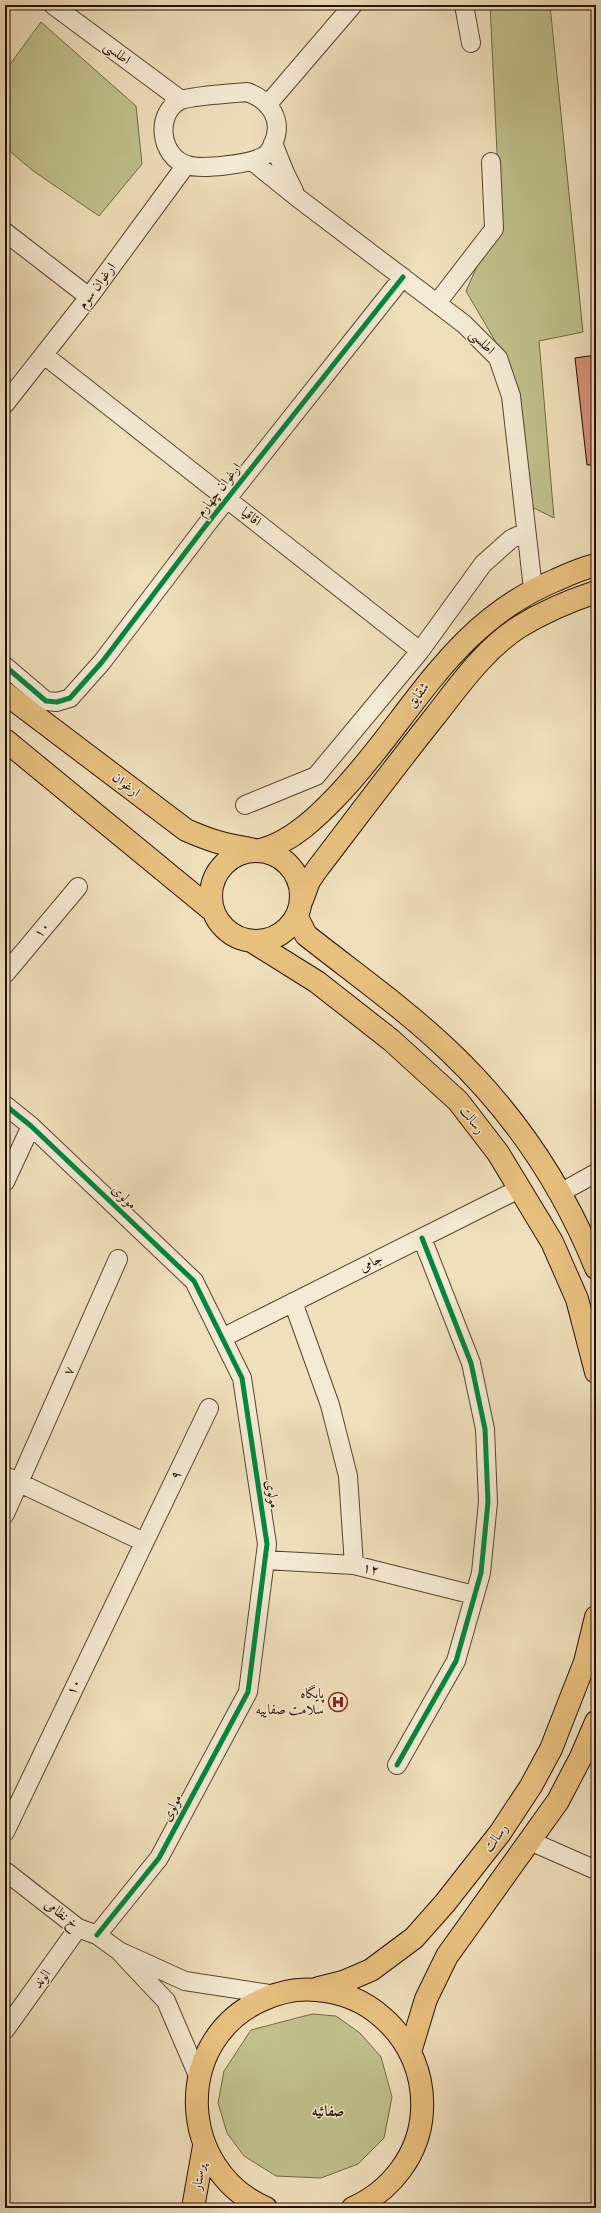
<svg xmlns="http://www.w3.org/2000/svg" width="601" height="2213" viewBox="0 0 601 2213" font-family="'Libre Bodoni',Amiri,serif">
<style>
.green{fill:#c0c08c;stroke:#736846}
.building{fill:#d69279;stroke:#261000}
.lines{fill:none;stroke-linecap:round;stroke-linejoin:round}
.minor-casing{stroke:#58442f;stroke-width:20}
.major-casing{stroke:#261000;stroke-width:24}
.minor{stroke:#f5ead3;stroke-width:18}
.major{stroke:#e8c07e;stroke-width:22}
.cycleway-casing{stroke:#f5ead3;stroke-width:8}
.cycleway{stroke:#00873e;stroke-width:5}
.labels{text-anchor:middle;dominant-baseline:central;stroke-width:3;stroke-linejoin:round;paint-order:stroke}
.street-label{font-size:14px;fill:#261000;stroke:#f5ead3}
.poi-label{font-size:14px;fill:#261000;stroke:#f5ead3;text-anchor:end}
.neighbourhood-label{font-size:15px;font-weight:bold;fill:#261000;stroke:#f5ead3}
</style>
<rect width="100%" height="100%" fill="#efdfbb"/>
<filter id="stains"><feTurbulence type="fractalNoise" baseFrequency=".005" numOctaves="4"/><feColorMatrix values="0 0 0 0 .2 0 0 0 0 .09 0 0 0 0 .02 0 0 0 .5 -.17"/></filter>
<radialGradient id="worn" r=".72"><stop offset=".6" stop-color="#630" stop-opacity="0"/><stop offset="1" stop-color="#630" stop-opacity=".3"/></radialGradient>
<path class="green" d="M490 5H550L583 332 539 341 554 518 526 504 505 358 466 291 500 215Z
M41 22 136 106 142 164 99 216 32 170 5 147V71Z
M312 2014 336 2016 360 2033 381 2057 392 2097 384 2138 358 2164 321 2178 276 2176 244 2156 227 2133 218 2103 224 2071 251 2030Z"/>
<path class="building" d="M596 355V465H587L575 358Z"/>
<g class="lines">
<defs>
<path id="minor" d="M53 5 181 100
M464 5 471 43
M247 92C270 100 284 120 273 144 271 149 267 155 262 157 249 164 201 170 187 165 160 157 154 113 181 100 191 96 235 93 247 92Z
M268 104 353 5
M273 143 285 173 294 191
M252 161 298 198 464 324 498 358 511 396 533 589
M5 232 89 297
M437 303 494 229 491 162
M44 355 420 651
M5 404 89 297 186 165
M5 666 46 701 57 702 70 698 102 662 207 524 403 277
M245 805 316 776 420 651 483 564 511 539 526 532
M5 974 78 887
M5 1105 31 1126 194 1281 242 1378 267 1544 248 1692 159 1858 97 1935
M5 1182 31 1126
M560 1193 596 1173
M293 1302 330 1405 348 1476 354 1565
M222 1338 521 1188
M5 1476 144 1542
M5 1514 118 1259
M265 1560 354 1565 474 1595
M397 1765 456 1661 481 1573 488 1502 485 1429 471 1363 422 1238
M5 1832 209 1408
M530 1841 596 1870
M5 1871 78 1928 97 1935 119 1951
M5 2030 78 1928
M199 2078 166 2001 119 1951 185 1981 276 1995"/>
<path id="major" d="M5 693 186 830C209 840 221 844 246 848 250 849 257 851 261 850 292 842 318 816 339 794 412 717 451 623 556 580 569 574 583 568 596 565
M5 740 213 911
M211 896a45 45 0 1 1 90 0a45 45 0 1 1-90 0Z
M302 900 309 881 318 868C357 817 396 765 436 715 461 683 485 649 519 627 543 612 569 601 596 592
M297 917 306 935C354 973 405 1009 449 1051 513 1112 563 1186 596 1268
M253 942 317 982 391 1040 458 1101 498 1153 552 1242 577 1299 596 1372
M319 1988 343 1982 371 1970 414 1938 445 1903 500 1833 531 1786 551 1749 585 1662 596 1617
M410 2052 426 1999 447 1956 558 1801 581 1757 596 1722
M193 2208 204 2146
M266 2208C177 2170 172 2040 262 2000 279 1992 298 1988 317 1990 341 1992 363 2000 382 2017 410 2041 424 2075 422 2111 420 2154 391 2191 353 2208"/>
</defs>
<use href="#minor" class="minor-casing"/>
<use href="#major" class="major-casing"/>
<use href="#minor" class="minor"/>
<use href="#major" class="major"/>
<defs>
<path id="cycleway" d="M5 666 46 701 57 702 70 698 102 662 207 524 403 277
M5 1105 31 1126 194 1281 242 1378 267 1544 248 1692 159 1858 97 1935
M397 1765 456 1661 481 1573 488 1502 485 1429 471 1363 422 1238"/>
</defs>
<use href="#cycleway" class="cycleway-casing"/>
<use href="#cycleway" class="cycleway"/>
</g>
<defs>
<symbol id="hospital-ring" viewBox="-11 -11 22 22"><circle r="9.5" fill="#f5ead3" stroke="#8f2418" stroke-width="1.5"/><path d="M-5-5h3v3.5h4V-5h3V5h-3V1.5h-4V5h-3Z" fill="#8f2418"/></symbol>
</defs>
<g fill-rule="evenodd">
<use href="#hospital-ring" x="327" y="1691" width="22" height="22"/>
</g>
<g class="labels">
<g class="street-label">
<text transform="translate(117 53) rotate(37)">اطلسی</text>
<text transform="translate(97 286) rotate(-53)">ارغوان سوم</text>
<text transform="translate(482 342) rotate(45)">اطلسی</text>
<text transform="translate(219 490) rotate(-52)">ارغوان چهارم</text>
<text transform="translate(251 517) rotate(38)">اقاقیا</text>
<text transform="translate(418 695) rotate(-52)">شقایق</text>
<text transform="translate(126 785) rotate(37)">ارغوان</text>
<text transform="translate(42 930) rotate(-50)">۱۰</text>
<text transform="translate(472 1120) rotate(52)">رسالت</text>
<text transform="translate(124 1197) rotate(44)">مولوی</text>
<text transform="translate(371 1263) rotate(-27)">جامی</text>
<text transform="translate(69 1371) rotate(-66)">۷</text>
<text transform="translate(176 1475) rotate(-64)">۹</text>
<text transform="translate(272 1494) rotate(81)">مولوی</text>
<text transform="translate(371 1569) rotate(14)">۱۲</text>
<text transform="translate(74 1687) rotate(-64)">۱۰</text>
<text transform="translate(172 1808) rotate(-62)">مولوی</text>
<text transform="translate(496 1838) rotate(-53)">رسالت</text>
<text transform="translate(61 1914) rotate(37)">خ نظامی</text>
<text transform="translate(42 1979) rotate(-54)">الوند</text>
<text transform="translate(199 2177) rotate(-81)">پرستار</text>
</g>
<g class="poi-label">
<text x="324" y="1694">پایگاه<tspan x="324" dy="16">سلامت صفاییه</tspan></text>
</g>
<g class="neighbourhood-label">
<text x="328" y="2111">صفائیه</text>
</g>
</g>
<rect width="601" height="2213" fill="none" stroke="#efdfbb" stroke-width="20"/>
<rect x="6" y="6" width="589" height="2201" fill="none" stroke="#261000" stroke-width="2"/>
<rect x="10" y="10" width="581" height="2193" fill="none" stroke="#261000"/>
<rect width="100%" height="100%" filter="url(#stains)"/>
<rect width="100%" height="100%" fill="url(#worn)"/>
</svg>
